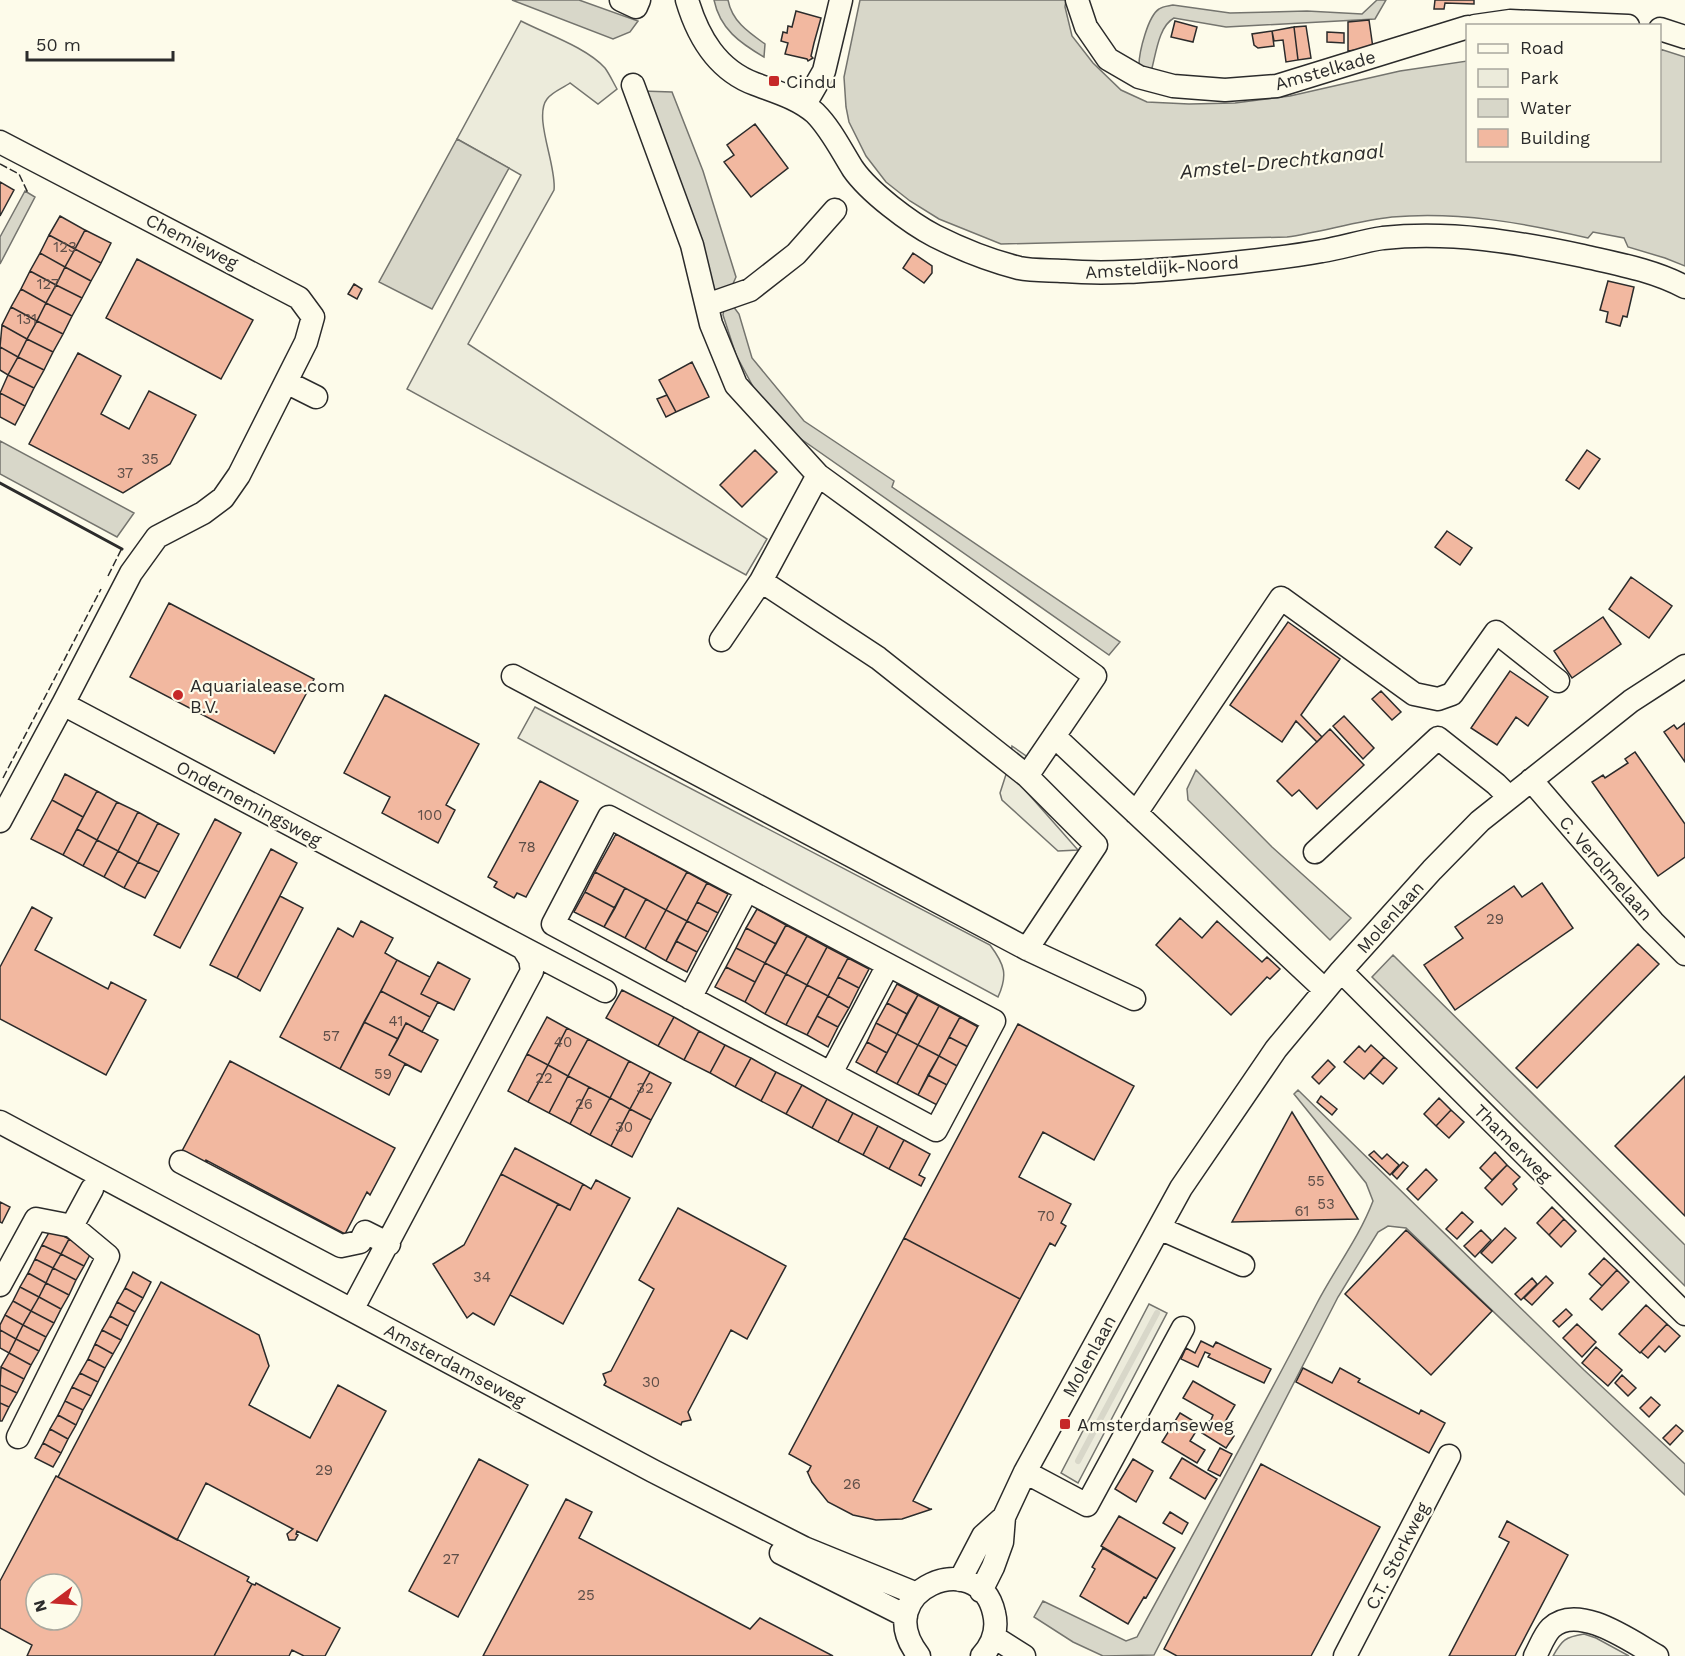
<svg xmlns="http://www.w3.org/2000/svg" width="1685" height="1656" viewBox="0 0 1685 1656" font-family="'Work Sans',sans-serif">
<style>
.green{fill:#ecebdb;stroke:#74746e;stroke-width:1.5}
.water{fill:#d8d7c9;stroke:#74746e;stroke-width:1.5}
.lines{fill:none;stroke-linecap:round;stroke-linejoin:round}
.stream{stroke:#d8d7c9;stroke-width:6}
.building{fill:#f2b8a0;stroke:#2b2b2b;stroke-width:1.5;fill-rule:evenodd}
.minor-casing{stroke:#2b2b2b;stroke-width:25}
.minor{stroke:#fdfbea;stroke-width:22}
.fence{stroke:#2b2b2b;stroke-width:1.5;stroke-dasharray:8 3;stroke-linecap:butt}
.wall{stroke:#2b2b2b;stroke-width:3}
.poi-dot{fill:#c62828;stroke:#fdfbea;stroke-width:2}
.labels{text-anchor:middle;dominant-baseline:central;stroke-width:4.5;stroke-linejoin:round;paint-order:stroke}
.number-label{font-size:15px;fill:#5d4e48}
.street-label{font-size:18px;fill:#2b2b2b;stroke:#fdfbea}
.poi-label{font-size:18px;fill:#2b2b2b;stroke:#fdfbea;text-anchor:start}
.water-label{font-size:20px;font-style:italic;fill:#2b2b2b;stroke:#fdfbea}
</style>
<rect width="100%" height="100%" fill="#fdfbea"/>
<path class="green" d="M521 21C546 34 586 47 605 68 610 75 613 82 617 89L598 104 570 83C563 88 552 92 547 99 533 117 557 166 554 190L468 344 767 539 746 575 407 389 521 175 457 139Z
M535 707 990 945C1005 965 1008 975 998 997L518 738Z
M1012 746 1032 760 1025 790 1078 850 1058 851 1002 800 1000 793 1010 762Z
M1149 1304 1167 1313 1078 1483 1061 1473Z
M1584 1634 1596 1638 1629 1656H1553C1562 1640 1565 1637 1584 1634Z"/>
<path class="water" d="M512 0H579L638 21 630 32 613 39Z
M714 0H728C732 21 748 32 765 44L764 57C740 43 720 29 714 0Z
M860 0H1066L1065 7 1072 36 1093 63 1121 90 1147 102 1189 104 1235 103 1290 96 1400 71 1467 61 1468 160H1660V49L1685 57V266L1665 258 1628 247 1624 238 1593 232 1588 238C1524 223 1458 211 1392 217 1356 221 1322 232 1287 237L1001 244 939 219 910 201 886 182 866 156 849 122 846 107 844 77Z
M1377 0H1386L1375 19 1226 27 1174 18C1159 26 1156 53 1152 68L1146 71 1139 65C1139 52 1148 16 1159 9 1163 6 1169 6 1173 5L1230 13 1307 11 1362 14Z
M642 91 672 92 703 171 736 277 732 286 713 292Z
M457 139 509 168 432 309 379 282Z
M25 191 35 197 0 264V237Z
M733 306 739 314 752 358 804 421 894 481 892 487 1120 642 1109 655 791 432 756 392 736 355 723 315 724 309Z
M0 441 134 513 117 537 0 474Z
M1196 770 1272 847 1351 918 1330 940 1188 800 1187 789Z
M1393 955 1685 1245V1286L1372 977Z
M1298 1090 1584 1370 1685 1464V1495L1406 1228 1388 1226 1378 1232 1338 1297 1154 1655 1103 1656 1073 1642 1034 1617 1043 1601 1126 1641 1137 1637C1197 1527 1258 1417 1316 1305 1334 1270 1359 1238 1373 1201L1366 1183 1294 1094Z"/>
<g class="lines">
<path class="stream" d="M1078 1461 1157 1313"/>
</g>
<path class="building" d="M1435 0H1474V4L1445 3 1444 9H1434Z
M796 11 821 18 814 43 811 56 813 58 808 61 807 59 785 54 788 43 781 41 783 32 787 33 788 26 792 27Z
M1369 20 1373 48 1348 51V22Z
M1175 21 1197 27 1193 42 1171 37Z
M1306 26 1311 58 1298 60 1294 27Z
M1294 27 1298 60 1286 62 1283 40 1274 41 1272 31Z
M1272 31 1274 46 1258 48 1254 45 1252 34Z
M1327 32 1344 33V43L1327 42Z
M755 124 788 168 751 197 724 162 734 155 727 145Z
M0 182 14 190 0 216Z
M60 216 85 230 75 249 49 235Z
M85 230 111 243 101 263 75 249Z
M49 235 75 249 65 267 40 253Z
M75 249 101 263 91 281 65 267Z
M40 253 65 267 56 285 30 271Z
M913 253 932 266V273L924 283 903 268Z
M137 259 253 320 221 379 106 318Z
M65 267 91 281 82 298 56 285Z
M30 271 56 285 46 303 21 289Z
M1608 281 1634 287 1627 317 1623 316 1620 326 1606 322 1608 312 1600 310Z
M354 284 362 289 357 299 348 294Z
M56 285 82 298 72 316 46 303Z
M21 289 46 303 37 321 11 307Z
M46 303 72 316 63 334 37 321Z
M11 307 37 321 27 339 2 325Z
M37 321 63 334 53 352 27 339Z
M2 325 27 339 18 357 0 347Z
M27 339 53 352 44 370 18 357Z
M0 347 18 357 8 375 0 370Z
M78 353 121 376 101 414 129 429 149 391 196 415 170 464 123 493 29 444Z
M18 357 44 370 34 388 8 375Z
M692 362 709 397 676 412 659 380Z
M8 375 34 388 25 406 0 393Z
M0 393 25 406 15 425 0 417Z
M667 395 676 412 666 417 657 399Z
M755 450 777 472 742 507 720 485Z
M1587 450 1600 459 1579 489 1566 480Z
M1447 531 1472 548 1460 565 1435 547Z
M1631 577 1672 606 1649 638 1609 609Z
M169 603 314 679 274 754V752L130 677Z
M1603 617 1621 644 1572 678 1554 651Z
M1288 622 1340 659 1301 715 1322 737 1317 742 1296 721 1282 742 1230 705Z
M1510 671 1548 697 1528 726 1516 717 1497 745 1471 728Z
M1381 691 1401 712 1392 720 1372 699Z
M385 695 479 744 446 805 455 810 438 843 382 813 390 797 344 773Z
M1344 716 1374 748 1363 759 1333 726Z
M1685 723V762L1664 732 1674 725 1677 729Z
M1330 729 1364 765 1317 809 1299 790 1292 796 1277 781Z
M1635 752 1685 824V857L1658 876 1592 782 1603 775 1605 778 1628 763 1625 759Z
M65 774 97 791 83 817 52 800Z
M540 781 578 801 526 897 517 893 514 898 494 887 497 882 488 877Z
M97 791 117 802 97 840 77 829Z
M52 800 83 817 63 855 31 839Z
M117 802 138 812 118 851 97 840Z
M138 812 158 823 138 862 118 851Z
M215 819 241 833 180 948 154 935Z
M158 823 179 834 159 872 138 862Z
M77 829 97 840 83 866 63 855Z
M616 834 687 872 666 910 595 872Z
M97 840 118 851 104 877 83 866Z
M271 849 297 863 237 978 210 965Z
M118 851 138 862 124 888 104 877Z
M138 862 159 872 145 898 124 888Z
M595 872 625 888 615 908 585 892Z
M687 872 707 883 687 921 666 910Z
M707 883 728 894 718 913 697 902Z
M1542 883 1573 928 1455 1010 1424 965 1463 938 1455 927 1514 886 1522 897Z
M625 888 646 899 625 938 604 927Z
M585 892 615 908 604 927 574 912Z
M280 896 303 908 260 991 237 978Z
M646 899 666 910 645 949 625 938Z
M697 902 718 913 708 932 687 921Z
M32 907 52 918 35 950 108 989 111 982 146 1000 106 1075 0 1019V967Z
M757 909 786 925 776 944 746 928Z
M666 910 687 921 666 961 645 949Z
M1180 918 1202 938 1217 921 1262 962 1267 957 1280 969 1270 979 1267 977 1231 1015 1156 945Z
M361 921 393 938 385 953 397 960 340 1069 280 1037 338 928 353 937Z
M687 921 708 932 697 952 676 941Z
M786 925 807 936 786 974 765 963Z
M746 928 776 944 765 963 736 948Z
M807 936 827 947 807 985 786 974Z
M676 941 697 952 687 972 666 961Z
M1638 944 1659 964 1537 1088 1516 1068Z
M827 947 848 958 828 996 807 985Z
M736 948 765 963 755 982 726 967Z
M848 958 869 969 859 988 838 977Z
M397 960 430 977 421 994 454 1010 438 1002 430 1017 381 991Z
M438 962 470 979 454 1010 421 994Z
M765 963 786 974 765 1014 745 1002Z
M726 967 755 982 745 1002 715 987Z
M786 974 807 985 786 1025 765 1014Z
M838 977 859 988 849 1008 828 996Z
M897 984 918 995 907 1014 887 1003Z
M807 985 828 996 807 1035 786 1025Z
M622 990 674 1017 658 1046 606 1018Z
M381 991 430 1017 422 1032 406 1023 398 1039 364 1022Z
M918 995 939 1006 918 1045 897 1034Z
M828 996 849 1008 838 1027 817 1016Z
M887 1003 907 1014 897 1034 876 1023Z
M939 1006 960 1017 939 1056 918 1045Z
M817 1016 838 1027 828 1047 807 1035Z
M547 1017 567 1028 548 1065 527 1054Z
M674 1017 699 1031 684 1060 658 1046Z
M960 1017 980 1028 970 1048 949 1037Z
M364 1022 398 1039 389 1055 421 1072 405 1064 389 1095 340 1069Z
M406 1023 438 1040 421 1072 389 1055Z
M876 1023 897 1034 887 1053 867 1042Z
M1018 1024 1134 1086 1094 1160 1043 1132 1019 1177 1071 1204 1061 1223 1066 1226 1055 1246 1050 1243 1020 1299 904 1238Z
M567 1028 588 1039 568 1076 548 1065Z
M699 1031 725 1045 710 1073 684 1060Z
M897 1034 918 1045 897 1084 876 1073Z
M949 1037 970 1048 959 1067 939 1056Z
M588 1039 629 1061 610 1098 568 1076Z
M867 1042 887 1053 876 1073 856 1062Z
M725 1045 751 1058 735 1087 710 1073Z
M918 1045 939 1056 918 1095 897 1084Z
M1371 1045 1384 1057 1364 1079 1344 1062 1359 1046 1365 1052Z
M527 1054 548 1065 528 1102 508 1091Z
M939 1056 959 1067 949 1086 928 1075Z
M1384 1057 1397 1068 1383 1084 1370 1073Z
M751 1058 776 1072 761 1101 735 1087Z
M1328 1060 1335 1067 1319 1084 1312 1077Z
M230 1061 395 1148 370 1195 367 1192 345 1234 206 1160 205 1163 182 1151Z
M629 1061 650 1072 630 1109 610 1098Z
M548 1065 568 1076 549 1113 528 1102Z
M650 1072 671 1083 651 1120 630 1109Z
M776 1072 802 1085 786 1114 761 1101Z
M928 1075 949 1086 939 1106 918 1095Z
M568 1076 589 1087 570 1124 549 1113Z
M1685 1076V1216L1615 1146Z
M802 1085 827 1099 812 1128 786 1114Z
M589 1087 610 1098 590 1135 570 1124Z
M1321 1096 1337 1109 1332 1115 1317 1102Z
M610 1098 630 1109 611 1146 590 1135Z
M1439 1098 1451 1110 1436 1126 1424 1114Z
M827 1099 853 1113 838 1142 812 1128Z
M630 1109 651 1120 632 1157 611 1146Z
M1451 1110 1464 1122 1449 1138 1436 1126Z
M1292 1112 1358 1219 1232 1222Z
M853 1113 878 1126 863 1155 838 1142Z
M878 1126 904 1140 889 1169 863 1155Z
M904 1140 930 1154 919 1175 925 1178 921 1186 889 1169Z
M515 1148 583 1184 570 1210 501 1174Z
M1374 1151 1382 1159 1387 1154 1399 1165 1390 1175 1369 1155Z
M1495 1152 1507 1165 1492 1180 1480 1168Z
M1403 1162 1408 1166 1397 1179 1392 1174Z
M1507 1165 1520 1177 1513 1184 1517 1189 1502 1205 1485 1188Z
M1426 1169 1437 1180 1418 1200 1407 1189Z
M501 1174 558 1204 494 1325 473 1313 467 1318 433 1264 464 1245Z
M596 1180 630 1198 563 1324 510 1295 558 1204 570 1210 583 1184 591 1189Z
M0 1202 10 1207 2 1223 0 1222Z
M1552 1207 1564 1219 1549 1235 1537 1223Z
M678 1208 786 1266 747 1339 731 1330 688 1412 691 1420 682 1422 681 1425 604 1385 606 1382 603 1374 611 1371 654 1289 639 1280Z
M1462 1212 1473 1222 1457 1239 1446 1229Z
M1564 1219 1576 1231 1561 1247 1549 1235Z
M1505 1228 1516 1238 1492 1263 1481 1253Z
M51 1229 69 1239 61 1254 42 1245Z
M1406 1230 1492 1311 1431 1375 1345 1294Z
M1481 1230 1491 1240 1475 1257 1464 1246Z
M904 1238 1020 1299 913 1501 930 1509H932L902 1519 876 1520 853 1515 828 1502 812 1482 807 1471 808 1472 811 1466 789 1454Z
M69 1239 92 1251 84 1266 61 1254Z
M42 1245 61 1254 53 1268 35 1259Z
M61 1254 84 1266 76 1280 53 1268Z
M1604 1258 1617 1270 1602 1286 1589 1274Z
M35 1259 53 1268 46 1283 28 1273Z
M53 1268 76 1280 69 1295 46 1283Z
M1617 1270 1629 1282 1602 1310 1590 1299Z
M133 1272 151 1282 143 1298 125 1288Z
M28 1273 46 1283 39 1297 20 1287Z
M1546 1276 1553 1283 1532 1305 1524 1298Z
M1532 1278 1537 1284 1521 1300 1515 1294Z
M161 1282 259 1335 269 1366 249 1405 310 1438 338 1385 386 1411 317 1541 297 1531 296 1534 298 1535 295 1540H289L287 1534 293 1529 206 1483 177 1540 58 1477Z
M46 1283 69 1295 61 1309 39 1297Z
M20 1287 39 1297 31 1311 13 1301Z
M125 1288 143 1298 135 1312 117 1302Z
M39 1297 61 1309 54 1323 31 1311Z
M13 1301 31 1311 23 1325 5 1315Z
M117 1302 135 1312 128 1326 110 1316Z
M1646 1305 1667 1324 1640 1353 1619 1334Z
M1566 1309 1572 1315 1559 1327 1553 1321Z
M31 1311 54 1323 46 1337 23 1325Z
M5 1315 23 1325 16 1339 0 1330V1325Z
M110 1316 128 1326 121 1340 102 1330Z
M1577 1324 1596 1342 1582 1357 1563 1338Z
M1667 1324 1680 1336 1665 1352 1659 1346 1648 1358 1641 1352Z
M23 1325 46 1337 39 1351 16 1339Z
M0 1330 16 1339 9 1353 0 1348Z
M102 1330 121 1340 113 1354 95 1344Z
M16 1339 39 1351 31 1365 9 1353Z
M1201 1341 1213 1347 1216 1342 1271 1369 1264 1383 1208 1357 1210 1354 1205 1352 1198 1367 1181 1359 1186 1348 1195 1353Z
M95 1344 113 1354 105 1368 88 1359Z
M1596 1347 1622 1370 1608 1386 1582 1363Z
M9 1353 31 1365 24 1379 1 1367Z
M88 1359 105 1368 98 1382 80 1373Z
M1 1367 24 1379 17 1393 0 1385Z
M1303 1368 1332 1383 1340 1368 1360 1379 1358 1382 1419 1414 1421 1410 1445 1423 1429 1453 1296 1382Z
M80 1373 98 1382 91 1396 72 1387Z
M1622 1375 1636 1388 1628 1396 1615 1383Z
M1193 1381 1235 1405 1222 1427 1211 1420 1213 1415 1183 1398Z
M0 1385 17 1393 9 1407 0 1403Z
M72 1387 91 1396 83 1410 65 1401Z
M1651 1397 1660 1405 1649 1417 1640 1408Z
M65 1401 83 1410 76 1425 58 1415Z
M0 1403 9 1407 2 1421H0Z
M1180 1413 1200 1425 1190 1441 1205 1450 1197 1463 1162 1442Z
M58 1415 76 1425 68 1439 50 1429Z
M1209 1421 1234 1436 1226 1448 1202 1433Z
M1676 1425 1683 1431 1670 1445 1663 1438Z
M50 1429 68 1439 61 1453 43 1443Z
M43 1443 61 1453 53 1467 35 1458Z
M1220 1448 1232 1454 1220 1476 1208 1470Z
M1182 1458 1217 1479 1205 1499 1170 1478Z
M479 1459 528 1485 458 1617 409 1591Z
M1133 1459 1153 1471 1136 1502 1115 1489Z
M1261 1464 1380 1527 1311 1656H1177L1164 1649Z
M56 1476 249 1577 247 1581 252 1584 214 1656H27L32 1645 0 1628V1581ZM36 1584H72V1620H36Z
M566 1499 592 1512 579 1538 750 1629 760 1618 833 1656H483Z
M1170 1512 1188 1523 1182 1534 1163 1523Z
M1119 1516 1175 1548 1157 1579 1101 1546Z
M1507 1521 1568 1555 1515 1656H1449L1509 1542 1499 1537Z
M1103 1548 1157 1579 1146 1598 1144 1597 1128 1624 1080 1596 1095 1569 1092 1567Z
M256 1583 340 1628 325 1656H304L292 1650 289 1656H214L252 1584 255 1585Z"/>
<g class="lines">
<defs>
<path id="minor" d="M621 0 636 7 639 0
M687 0C698 37 717 70 755 84 776 92 798 98 815 113 831 129 841 150 853 169 869 192 910 223 935 236 961 249 991 261 1019 268 1033 271 1050 270 1064 271 1111 275 1158 270 1205 266 1244 262 1283 258 1322 251 1342 248 1362 241 1383 238 1451 231 1517 242 1583 256 1618 264 1653 270 1685 287
M1077 0 1086 27 1108 59 1139 77 1173 86 1225 90 1277 86 1468 27
M1475 26 1510 21 1628 26
M1660 29 1685 37
M633 85 692 245 711 324 736 385 818 475 1095 676 1027 776
M805 104 824 71 841 0
M0 142 299 298 313 317 306 342 239 475 223 498 203 513 157 537 131 573 63 704
M707 305 750 290 796 254 835 210
M286 382 316 397
M761 581 878 658 1027 776 1096 845 1027 949
M721 640 761 581 818 475
M513 676 1027 949 1134 999
M1054 736 1325 990
M1531 780 1653 922 1685 954
M1136 813 1281 598 1414 694 1438 699 1452 694 1496 632 1558 681
M609 817 994 1021 936 1130 553 924Z
M0 821 63 704 523 948 530 959 532 971 352 1310
M1315 852 1438 738 1496 784 1509 797
M523 948 605 991
M1341 971 1685 1314
M690 998 747 890
M831 1073 888 965
M0 1122 653 1471 804 1548 917 1594
M181 1162 341 1246 360 1242 365 1232 389 1244
M1159 1228 1243 1265
M0 1285 36 1219 72 1226 92 1189
M18 1437 108 1256 72 1226
M1025 1472 1087 1505 1183 1328
M781 1553 906 1616
M960 1580 983 1536 1004 1517
M981 1591 993 1567 1002 1542 1004 1517 1025 1472 1181 1188 1276 1049 1341 971 1432 870 1480 821 1631 701 1685 666
M994 1637 1024 1656
M919 1656C867 1590 979 1545 994 1613 998 1629 993 1644 982 1656
M1345 1656 1449 1456
M1535 1656C1540 1647 1544 1635 1551 1628 1578 1602 1632 1642 1657 1656"/>
</defs>
<use href="#minor" class="minor-casing"/>
<use href="#minor" class="minor"/>
<path class="fence" d="M0 164 19 174 28 193
M108 576 122 548
M3 778 101 589"/>
<path class="wall" d="M0 483 122 549"/>
</g>
<g class="poi-dot">
<rect x="768" y="75" width="12" height="12" rx="3"/>
<circle cx="178" cy="695" r="6"/>
<rect x="1059" y="1418" width="12" height="12" rx="3"/>
</g>
<g class="labels">
<g class="number-label">
<text x="65" y="247">123</text>
<text x="48" y="284">127</text>
<text x="27" y="319">131</text>
<text x="150" y="459">35</text>
<text x="125" y="473">37</text>
<text x="430" y="815">100</text>
<text x="527" y="847">78</text>
<text x="1495" y="919">29</text>
<text x="396" y="1021">41</text>
<text x="331" y="1036">57</text>
<text x="563" y="1042">40</text>
<text x="383" y="1074">59</text>
<text x="544" y="1078">22</text>
<text x="645" y="1088">32</text>
<text x="584" y="1104">26</text>
<text x="624" y="1127">30</text>
<text x="1316" y="1181">55</text>
<text x="1326" y="1204">53</text>
<text x="1302" y="1211">61</text>
<text x="1046" y="1216">70</text>
<text x="482" y="1277">34</text>
<text x="651" y="1382">30</text>
<text x="324" y="1470">29</text>
<text x="852" y="1484">26</text>
<text x="451" y="1559">27</text>
<text x="586" y="1595">25</text>
</g>
<g class="street-label">
<text transform="translate(1325 70) rotate(-16)">Amstelkade</text>
<text transform="translate(192 241) rotate(27)">Chemieweg</text>
<text transform="translate(1162 267) rotate(-4)">Amsteldijk-Noord</text>
<text transform="translate(249 803) rotate(28)">Ondernemingsweg</text>
<text transform="translate(1606 868) rotate(49)">C. Verolmelaan</text>
<text transform="translate(1390 917) rotate(-48)">Molenlaan</text>
<text transform="translate(1513 1143) rotate(45)">Thamerweg</text>
<text transform="translate(1089 1356) rotate(-61)">Molenlaan</text>
<text transform="translate(455 1365) rotate(28)">Amsterdamseweg</text>
<text transform="translate(1397 1556) rotate(-63)">C.T. Storkweg</text>
</g>
<g class="poi-label">
<text x="786" y="81">Cindu</text>
<text x="190" y="685">Aquarialease.com<tspan x="190" dy="21">B.V.</tspan></text>
<text x="1077" y="1424">Amsterdamseweg</text>
</g>
<g class="water-label">
<text transform="translate(1282 161) rotate(-6)">Amstel-Drechtkanaal</text>
</g>
</g>
<rect x="1466" y="24" width="195" height="138" fill="#fdfbea" stroke="#a9a89e" stroke-width="1.5"/>
<rect x="1478" y="44" width="30" height="9" fill="#fdfbea" stroke="#a9a89e" stroke-width="1.5"/>
<text x="1520" y="54" font-size="18" fill="#2b2b2b">Road</text>
<rect x="1478" y="69" width="30" height="18" fill="#ecebdb" stroke="#a9a89e" stroke-width="1.5"/>
<text x="1520" y="84" font-size="18" fill="#2b2b2b">Park</text>
<rect x="1478" y="99" width="30" height="18" fill="#d8d7c9" stroke="#a9a89e" stroke-width="1.5"/>
<text x="1520" y="114" font-size="18" fill="#2b2b2b">Water</text>
<rect x="1478" y="129" width="30" height="18" fill="#f2b8a0" stroke="#a9a89e" stroke-width="1.5"/>
<text x="1520" y="144" font-size="18" fill="#2b2b2b">Building</text>
<g transform="translate(54 1602) rotate(254)"><circle r="28" fill="#fdfbea" stroke="#a9a89e" stroke-width="1.5"/>
<path d="M0-4.5L10 22L0 15L-10 22Z" fill="#c62828"/>
<text y="-9" font-size="16" font-weight="bold" text-anchor="middle" fill="#2b2b2b">N</text>
</g>
<path d="M27 51v9h146v-9" fill="none" stroke="#2b2b2b" stroke-width="3"/>
<text x="36" y="51" font-size="18" fill="#2b2b2b" stroke="#fdfbea" stroke-width="4.5" paint-order="stroke">50 m</text>
</svg>
